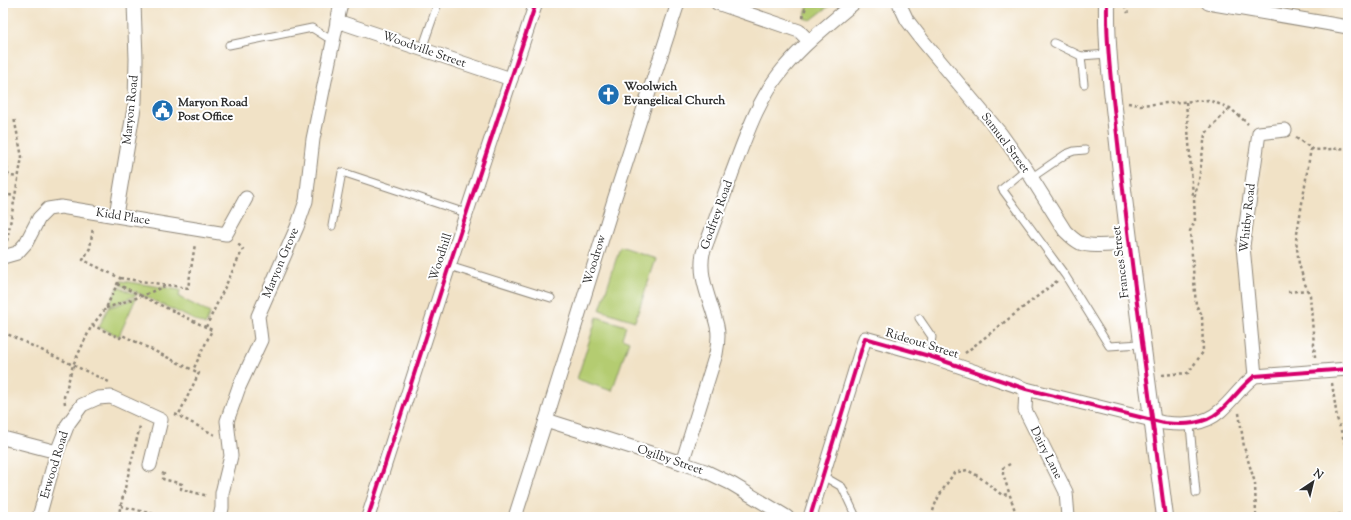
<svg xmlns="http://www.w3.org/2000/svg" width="1351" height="520" viewBox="0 0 1351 520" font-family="'Sorts Mill Goudy',serif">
  <rect width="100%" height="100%" fill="#fff"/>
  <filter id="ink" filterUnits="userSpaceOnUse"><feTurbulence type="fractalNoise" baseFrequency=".025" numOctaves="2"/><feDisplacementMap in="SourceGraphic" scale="8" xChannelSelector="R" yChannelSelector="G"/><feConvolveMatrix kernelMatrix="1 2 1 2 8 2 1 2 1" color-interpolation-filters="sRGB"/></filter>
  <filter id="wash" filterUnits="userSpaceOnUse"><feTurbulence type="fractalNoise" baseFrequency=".012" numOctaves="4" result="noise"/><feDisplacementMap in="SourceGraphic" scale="16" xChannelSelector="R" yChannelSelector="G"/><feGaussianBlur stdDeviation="0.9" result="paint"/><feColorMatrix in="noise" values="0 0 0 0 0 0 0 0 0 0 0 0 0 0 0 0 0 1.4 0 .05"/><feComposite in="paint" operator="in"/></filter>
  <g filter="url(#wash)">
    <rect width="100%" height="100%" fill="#f1e2c6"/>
    <g fill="#b4cc71" stroke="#707c4e">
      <polygon points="809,3 833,3 811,20 804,18"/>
      <polygon points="620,247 656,259 635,321 600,310"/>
      <polygon points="121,281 122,281 180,290 179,297 210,313 205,325 121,285"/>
      <polygon points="118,287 137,295 109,306"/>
      <polygon points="136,298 119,336 99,327 108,308"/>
      <polygon points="597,317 626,326 622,338 629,341 612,391 577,379"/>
    </g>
  </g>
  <g filter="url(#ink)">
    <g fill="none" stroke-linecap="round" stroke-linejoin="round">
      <defs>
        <g id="service">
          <polyline points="1054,43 1081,56 1108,54"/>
          <polyline points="229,45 312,28 333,41"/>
          <polyline points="422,49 438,3"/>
          <polyline points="1081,56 1084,84"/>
          <polyline points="1026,169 1002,189 1065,275 1109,346 1141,344"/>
          <polyline points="1031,178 1066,154 1074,151 1085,150"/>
          <polyline points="332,226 342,172 466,213"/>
          <polyline points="449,266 551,298"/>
          <polyline points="919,318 932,337 929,356"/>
          <polyline points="1190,425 1196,493"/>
          <polyline points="823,476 842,487 856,517"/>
        </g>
        <g id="minor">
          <polyline points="717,3 799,31 809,41"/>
          <path d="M899 3 907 20 923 41 1001 134 1026 169 1065 231C1070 236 1074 240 1080 243 1091 248 1117 244 1129 244"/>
          <polyline points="1208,3 1348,27"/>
          <polyline points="337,21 511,79"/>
          <polyline points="116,215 135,102 136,59 134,3"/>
          <polyline points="3,257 17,253 26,243 39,218 48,209 61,207 226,234 246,198"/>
          <polyline points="1255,376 1243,246 1259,133 1285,130"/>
          <polyline points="1026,389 1025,410 1066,492 1068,517"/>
          <polyline points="546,420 682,463 705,471 732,484 787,517"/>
          <polyline points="3,438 57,452"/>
          <path d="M682 463 716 354C718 344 719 335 717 326 711 301 698 278 703 253 713 226 723 199 732 173 746 136 758 99 783 69 804 44 829 24 854 3"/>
          <polyline points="39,517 57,452 68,424 82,405 98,398 111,397 161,420 150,465"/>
          <polyline points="220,517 222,508 222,493 231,456 227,421 239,387 261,340 258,316 297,227 306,201 313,139 341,3"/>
          <polyline points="368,517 449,266 536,3"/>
          <polyline points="515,517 546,420 615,197 678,3"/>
          <path d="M810 517 865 338 929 356 1026 389 1164 423C1185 425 1204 425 1220 411 1233 400 1241 386 1255 376L1348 369"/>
        </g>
        <path id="tertiary" d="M1107 3C1106 56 1115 110 1120 163 1133 281 1150 399 1165 517"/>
      </defs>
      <use href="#service" stroke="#8e8678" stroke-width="9"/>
      <use href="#minor" stroke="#8e8678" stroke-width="15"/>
      <use href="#tertiary" stroke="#8e8678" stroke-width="18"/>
      <g stroke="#8e8678" stroke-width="2.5" stroke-dasharray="3 3" stroke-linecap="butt">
        <polyline points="1125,6 1128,13"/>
        <polyline points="803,17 807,3"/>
        <polyline points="1186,102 1193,196"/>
        <polyline points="1128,103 1140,105 1208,100 1230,108 1248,124"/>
        <polyline points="1296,138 1314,150 1348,148"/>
        <polyline points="1311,148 1296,240 1299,264 1305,284 1310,295 1315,357"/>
        <path d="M3 156C9 160 6 168 8 174L10 176 18 177"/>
        <polyline points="3,194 15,196"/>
        <polyline points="7,241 22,157 14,118"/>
        <polyline points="120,278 188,288 195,244"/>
        <polyline points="3,282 6,283 3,289"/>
        <polyline points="117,284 212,330 193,370"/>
        <polyline points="1288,292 1308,290"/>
        <polyline points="106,308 142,296 167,285"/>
        <polyline points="92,325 120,338 122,335 199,373 178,416"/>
        <polyline points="206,327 243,249 237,243"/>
        <polyline points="3,332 109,382"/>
        <polyline points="965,353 1057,281"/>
        <polyline points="1162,375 1188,373 1203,352 1202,315 1196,305 1190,231 1195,221 1194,199 1199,180 1205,134 1230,108"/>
        <polyline points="1332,383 1337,418 1348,453"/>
        <polyline points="65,404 64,397 73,365 91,327 106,308 120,278 83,260 90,248 93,227"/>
        <polyline points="1239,413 1244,447 1255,483 1256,517"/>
        <polyline points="175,414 215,435"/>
        <polyline points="1010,464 1003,468 1003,474 1017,517"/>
        <polyline points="162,473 164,474 163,479 182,484 181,489 208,496"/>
        <polyline points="121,506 165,517"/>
        <polyline points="118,517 140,426"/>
        <path d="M932 517C934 500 945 487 954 473L967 470 978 476 1002 495 1009 494"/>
        <polyline points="1320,517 1348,513"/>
      </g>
      <use href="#service" stroke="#fff" stroke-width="7"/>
      <use href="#minor" stroke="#fff" stroke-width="13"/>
      <use href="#tertiary" stroke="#fff" stroke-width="16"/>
      <defs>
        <g id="cycleway">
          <path d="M1107 3C1106 56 1115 110 1120 163 1133 281 1150 399 1165 517"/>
          <polyline points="368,517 449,266 536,3"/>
          <path d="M810 517 865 338 929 356 1026 389 1164 423C1185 425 1204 425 1220 411 1233 400 1241 386 1255 376L1348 369"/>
        </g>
      </defs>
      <use href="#cycleway" stroke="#fff" stroke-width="6"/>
      <use href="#cycleway" stroke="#d6006c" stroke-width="4"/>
    </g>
  </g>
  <defs>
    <symbol id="church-disc" viewBox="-11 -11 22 22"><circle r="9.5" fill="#1f6fb2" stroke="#fff"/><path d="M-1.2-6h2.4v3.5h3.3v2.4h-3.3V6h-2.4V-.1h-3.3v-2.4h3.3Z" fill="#fff"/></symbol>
    <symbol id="civic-disc" viewBox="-11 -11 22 22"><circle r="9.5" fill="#1f6fb2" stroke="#fff"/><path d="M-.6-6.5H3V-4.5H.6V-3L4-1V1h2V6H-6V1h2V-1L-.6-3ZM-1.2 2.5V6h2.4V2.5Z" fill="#fff"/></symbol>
  </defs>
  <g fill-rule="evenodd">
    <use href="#church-disc" x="596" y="82" width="25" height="25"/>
    <use href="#civic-disc" x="150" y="98" width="25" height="25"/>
  </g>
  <g text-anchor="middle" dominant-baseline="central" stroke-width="4" stroke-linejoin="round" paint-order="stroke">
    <g font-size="12" fill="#2b2b2b" stroke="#fff">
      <text transform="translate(424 50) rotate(19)">Woodville Street</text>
      <text transform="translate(131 110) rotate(-84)">Maryon Road</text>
      <text transform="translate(1005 143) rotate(53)">Samuel Street</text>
      <text transform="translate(717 215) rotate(-70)">Godfrey Road</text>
      <text transform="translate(123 217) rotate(9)">Kidd Place</text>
      <text transform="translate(1248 218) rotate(-84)">Whitby Road</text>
      <text transform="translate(441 257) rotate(-72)">Woodhill</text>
      <text transform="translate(595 260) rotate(-73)">Woodrow</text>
      <text transform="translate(1121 262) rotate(-97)">Frances Street</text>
      <text transform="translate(281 263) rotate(-67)">Maryon Grove</text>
      <text transform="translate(922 344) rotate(17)">Rideout Street</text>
      <text transform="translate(1046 453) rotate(63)">Dairy Lane</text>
      <text transform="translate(670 460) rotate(19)">Ogilby Street</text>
      <text transform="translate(55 465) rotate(-73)">Erwood Road</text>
    </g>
    <g font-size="12" font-weight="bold" fill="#2b2b2b" stroke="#fff" text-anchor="start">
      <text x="624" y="87">Woolwich<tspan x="624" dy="14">Evangelical Church</tspan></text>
      <text x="178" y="103">Maryon Road<tspan x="178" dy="14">Post Office</tspan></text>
    </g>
  </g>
  <rect width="1351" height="520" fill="none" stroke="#fff" stroke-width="16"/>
  <g transform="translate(1313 482) rotate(35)" stroke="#ffffff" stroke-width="3" paint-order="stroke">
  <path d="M0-3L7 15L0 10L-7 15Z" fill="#2b2b2b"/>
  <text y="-6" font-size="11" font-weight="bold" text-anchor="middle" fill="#2b2b2b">N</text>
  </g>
</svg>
